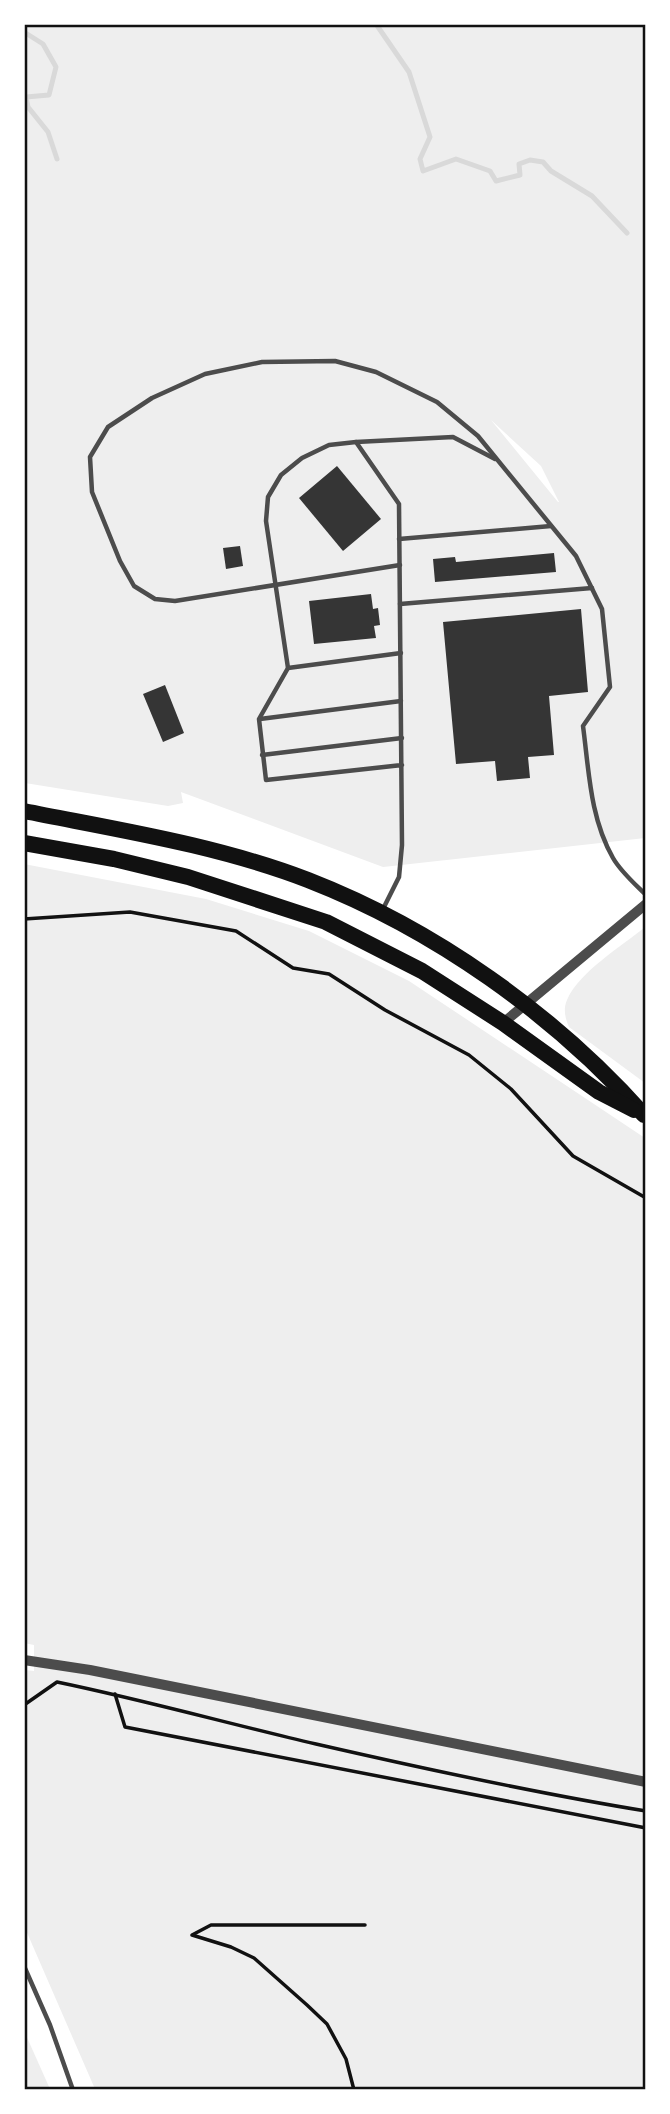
<svg xmlns="http://www.w3.org/2000/svg" width="670" height="2114" viewBox="0 0 670 2114" font-family="'IBM Plex Sans',sans-serif">
  <rect width="100%" height="100%" fill="#fff"/>
  <g fill="#eee" fill-rule="evenodd">
    <path d="M24 25H645V838L383 867 181 792 183 803 168 806 25 783ZM491 420 541 466 559 502H558Z"/>
    <polygon points="24,864 206,899 309,931 409,981 645,1138 645,2089 95,2089 25,1928 25,1670 34,1671 34,1645 24,1643"/>
    <path d="M645 927V1083L569 1027C565 1018 563 1009 567 1000 579 972 622 946 645 927Z"/>
    <polygon points="25,2033 50,2089 25,2089"/>
  </g>
  <g fill="none" stroke-linecap="round" stroke-linejoin="round">
    <g stroke="#d9d9d9" stroke-width="5">
      <polyline points="376,24 409,72 430,137 420,159 423,171 456,159 490,171 496,181 520,175 519,164 530,160 543,162 551,171 592,196 627,233"/>
      <polyline points="24,32 43,44 56,67 49,95 26,97 28,107 48,132 57,159"/>
    </g>
  </g>
  <g fill="#353535">
    <polygon points="337,466 381,519 343,551 299,498"/>
    <polygon points="240,546 243,566 226,569 223,548"/>
    <polygon points="554,553 556,572 435,582 433,559 455,557 456,562"/>
    <polygon points="371,594 373,609 378,608 380,625 374,626 376,638 314,644 309,601"/>
    <polygon points="581,609 588,692 549,696 554,755 528,757 530,778 497,781 495,761 456,764 443,622"/>
    <polygon points="165,685 184,733 163,742 143,694"/>
  </g>
  <g fill="none" stroke-linecap="round" stroke-linejoin="round">
    <g stroke="#111" stroke-width="3.5">
      <polyline points="24,919 130,912 236,931 293,968 329,974 385,1010 469,1055 511,1089 573,1156 646,1198"/>
      <polyline points="115,1694 125,1727 646,1828"/>
      <path d="M24 1705 57 1682C144 1700 230 1724 316 1744 425 1769 535 1793 646 1811"/>
      <polyline points="354,2090 346,2059 327,2024 307,2005 254,1958 231,1947 192,1935 211,1925 365,1925"/>
    </g>
    <g stroke="#4c4c4c" stroke-width="4.5">
      <polyline points="356,442 453,437 495,459"/>
      <polyline points="399,539 551,526"/>
      <path d="M400 565 175 601 155 599 134 586 120 561 92 492 90 457 108 427 152 398 205 374 262 362 335 361 376 372 437 402 478 436 576 556 602 609 610 687 583 726C589 771 590 818 613 858 621 872 635 884 646 895"/>
      <polyline points="400,604 592,588"/>
      <polyline points="288,668 401,653"/>
      <polyline points="260,719 401,701"/>
      <polyline points="262,755 402,738"/>
      <polyline points="382,911 399,877 402,845 399,504 356,442 329,445 302,458 281,475 268,497 266,521 288,668 259,719 266,780 402,765"/>
      <polyline points="24,1966 50,2025 73,2090"/>
    </g>
    <g stroke="#4c4c4c" stroke-width="10">
      <polyline points="503,1023 646,904"/>
      <polyline points="24,1660 90,1670 646,1782"/>
    </g>
    <g stroke="#111" stroke-width="16">
      <path d="M24 811C119 830 217 845 308 880 434 929 554 1014 644 1115"/>
      <polyline points="24,843 114,859 188,877 326,922 422,971 503,1023 599,1092 634,1110"/>
    </g>
  </g>
  <rect width="670" height="2114" fill="none" stroke="#ffffff" stroke-width="52"/>
  <rect x="26" y="26" width="618" height="2062" fill="none" stroke="#111" stroke-width="2.5"/>
</svg>
